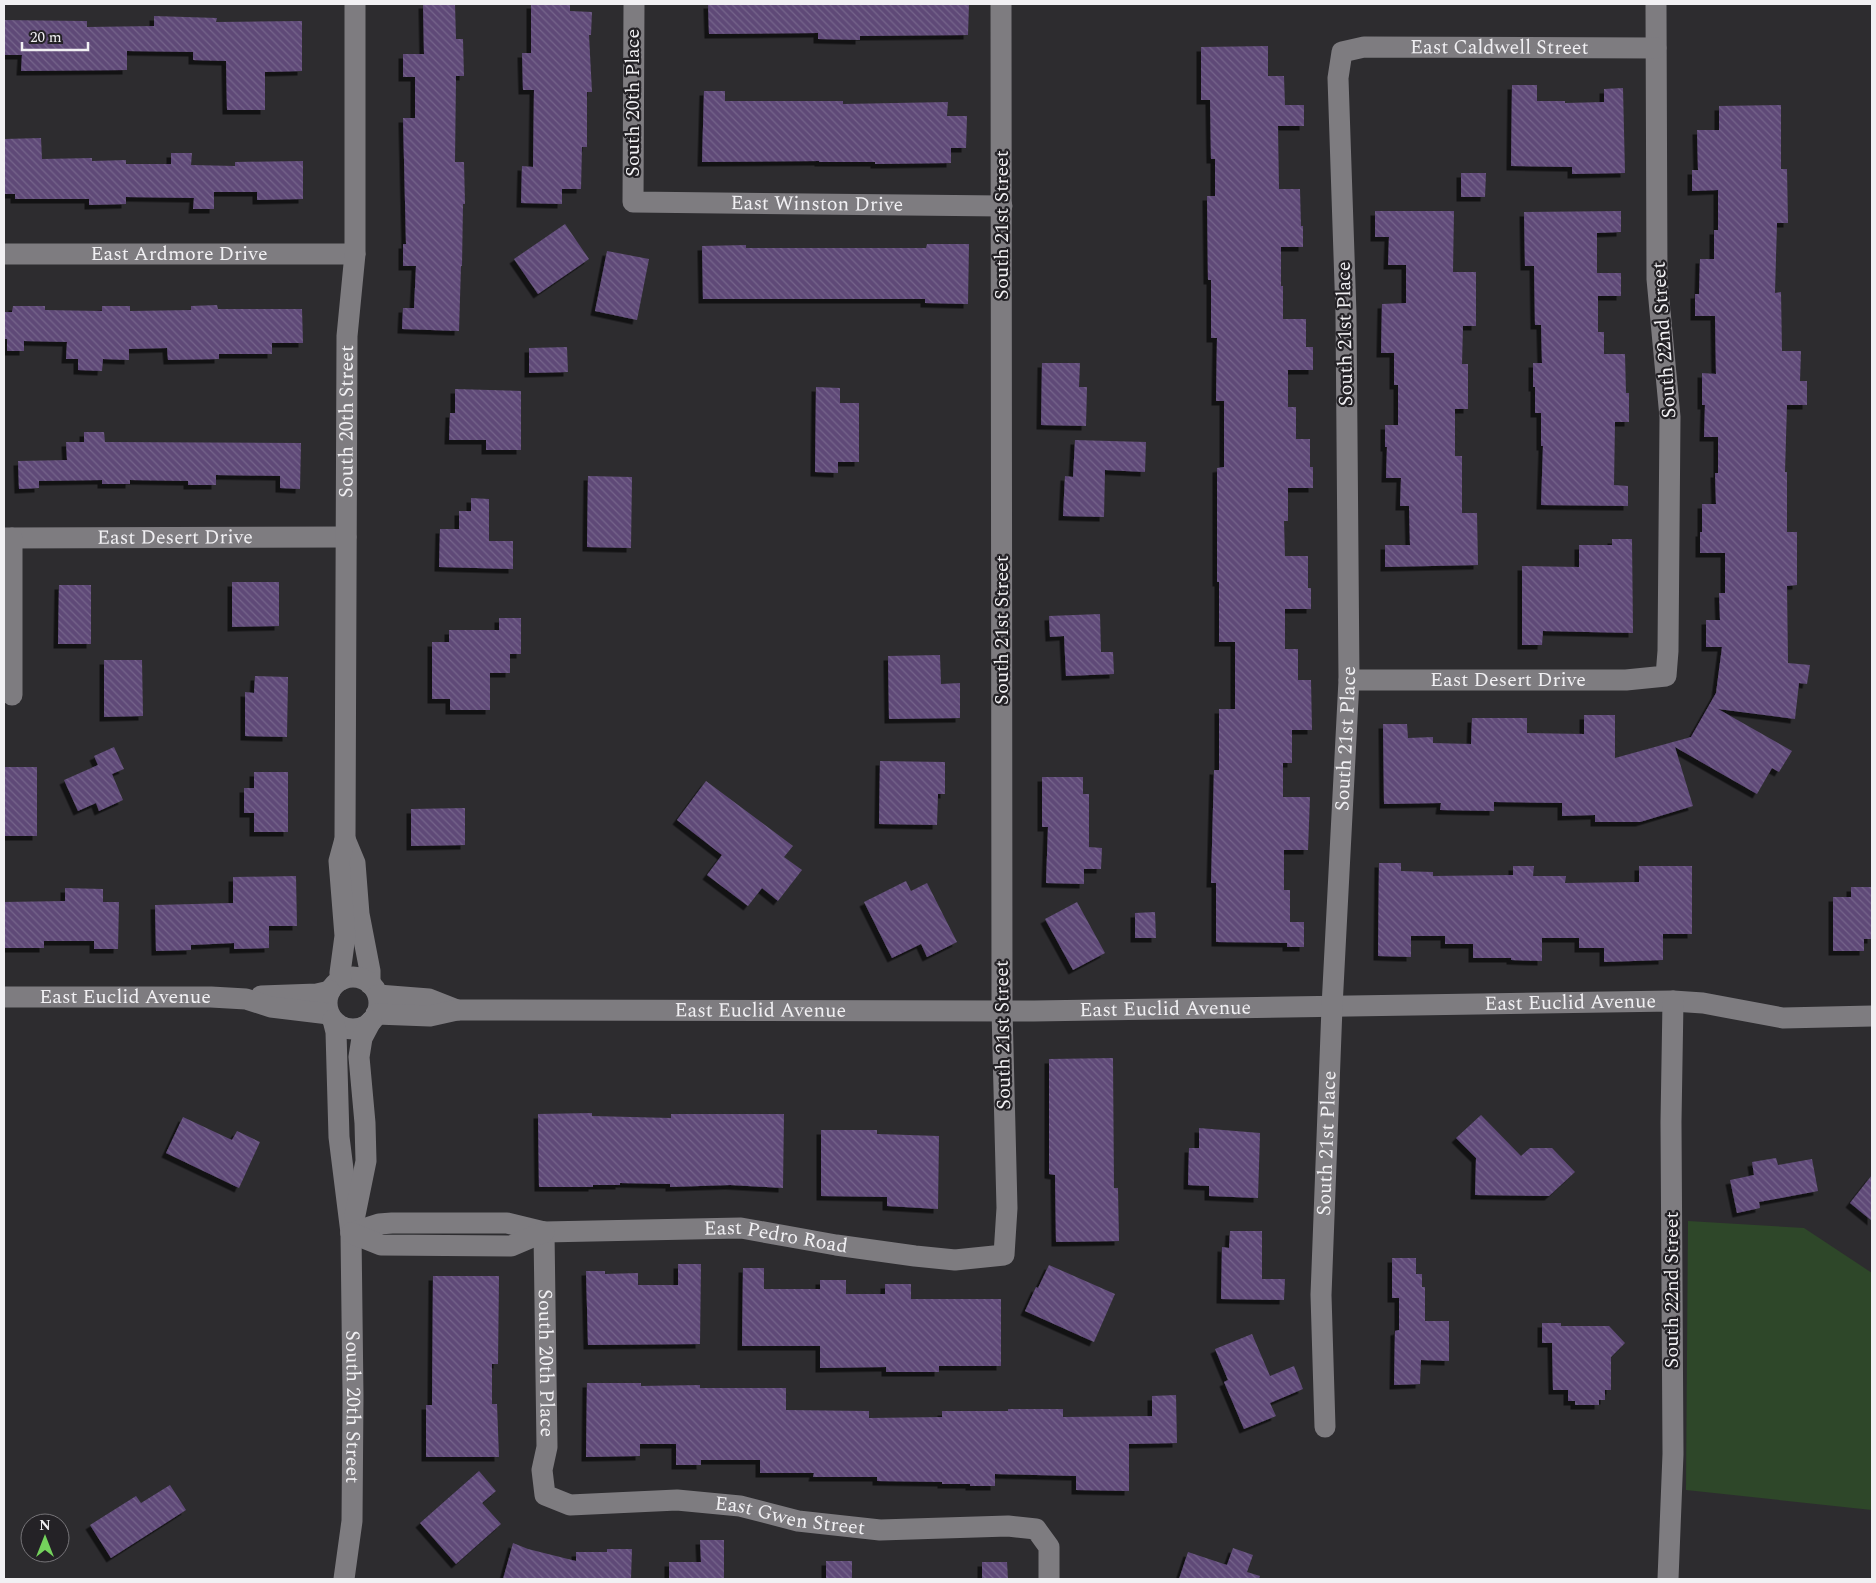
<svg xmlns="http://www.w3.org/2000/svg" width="1876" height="1583" viewBox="0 0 1876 1583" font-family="Spectral,serif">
  <defs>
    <pattern id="building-back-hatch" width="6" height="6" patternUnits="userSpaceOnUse" patternTransform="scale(1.25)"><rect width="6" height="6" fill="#5e4a77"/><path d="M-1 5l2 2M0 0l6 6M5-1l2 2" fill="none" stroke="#76648b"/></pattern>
    <filter id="shadow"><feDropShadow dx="-4.5" dy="4.5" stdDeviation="0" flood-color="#0009"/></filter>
  </defs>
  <rect width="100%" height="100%" fill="#2d2c2f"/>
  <polygon fill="#2e4729" points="1688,1221 1804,1228 1872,1273 1872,1510 1686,1490"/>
  <g fill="url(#building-back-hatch)" filter="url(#shadow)">
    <polygon points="423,4 455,4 456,39 463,39 464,76 456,76 455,162 464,162 465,204 463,204 462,266 461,266 459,331 402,329 403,308 414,308 416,266 403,266 403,244 406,244 403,118 415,118 415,77 403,77 403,54 424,54"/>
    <polygon points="531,4 570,4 570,11 592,12 591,35 589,35 592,92 587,92 587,147 582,147 581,189 562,189 562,204 521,203 522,166 533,167 534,90 523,90 522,53 531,53"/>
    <polygon points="708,4 969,4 968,35 860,36 860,40 818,39 818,33 709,34"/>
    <polygon points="154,16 217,18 216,22 302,21 302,71 265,72 265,110 227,110 226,61 193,60 193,52 127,51 127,70 21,71 22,55 4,55 4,20 87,21 87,27 154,26"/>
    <polygon points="1268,46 1268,76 1284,76 1285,105 1304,105 1304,126 1278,126 1279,189 1300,189 1301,226 1303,226 1303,247 1281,247 1281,286 1283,286 1283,319 1306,319 1306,347 1313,347 1313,370 1288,370 1288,407 1296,407 1296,439 1310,439 1310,467 1313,467 1313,488 1288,488 1288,521 1284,521 1285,556 1308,556 1308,588 1311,588 1311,609 1285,609 1285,649 1298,649 1298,680 1311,680 1312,730 1292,730 1292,763 1283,763 1283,797 1310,797 1308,850 1284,850 1284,890 1290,890 1290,922 1304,922 1304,947 1287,947 1287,943 1216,942 1216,883 1211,883 1214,770 1219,770 1219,709 1235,709 1235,642 1219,642 1219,582 1217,582 1217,468 1224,467 1224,401 1216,401 1217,338 1211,338 1211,280 1208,280 1207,196 1215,196 1215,159 1211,159 1210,100 1201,100 1201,47"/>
    <polygon points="1512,85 1537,85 1537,101 1565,101 1565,103 1604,102 1604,89 1623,88 1625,173 1572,174 1572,167 1511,166"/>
    <polygon points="704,91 725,91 725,101 843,101 843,104 948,102 947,116 967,116 966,148 951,148 951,163 875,164 875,162 819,162 819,161 702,162"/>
    <polygon points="1781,105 1781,169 1787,169 1788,223 1777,223 1775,293 1781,292 1782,351 1801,351 1800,381 1807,381 1807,405 1787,405 1785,472 1787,472 1787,532 1797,532 1797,585 1787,586 1788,663 1810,665 1807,684 1799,683 1795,719 1718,709 1792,751 1779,772 1772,768 1757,794 1675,747 1693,806 1640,822 1595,822 1595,815 1562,816 1562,803 1494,802 1494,811 1440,810 1441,803 1384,804 1383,724 1407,724 1408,738 1433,737 1433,743 1471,744 1472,718 1527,718 1527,733 1584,734 1584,715 1615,715 1615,758 1691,737 1716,693 1722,647 1706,647 1706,620 1720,620 1719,593 1725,593 1725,553 1700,553 1700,532 1702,532 1702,504 1716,504 1715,473 1718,473 1718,437 1704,437 1705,405 1702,405 1702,373 1716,374 1715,316 1695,316 1695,294 1699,294 1700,259 1714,259 1714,230 1718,230 1718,190 1692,191 1692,170 1698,170 1697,130 1719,130 1719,106"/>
    <polygon points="41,138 42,159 92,158 92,161 126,160 126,164 171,164 171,153 192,153 191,165 235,166 235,162 303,161 303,199 257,200 257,192 214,192 214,209 193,209 194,198 126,197 126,204 89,205 89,199 15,199 15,194 4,194 4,139"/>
    <polygon points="1461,173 1486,173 1485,197 1461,197"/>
    <polygon points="1375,211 1454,211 1453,272 1476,272 1476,326 1463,326 1462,364 1468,364 1468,409 1455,409 1455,456 1462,456 1462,513 1477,513 1478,565 1385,567 1385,545 1410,545 1409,506 1400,506 1401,478 1386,478 1387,447 1385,447 1385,425 1398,425 1398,385 1394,385 1394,353 1381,353 1382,304 1406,303 1406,265 1388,265 1389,237 1375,237"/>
    <polygon points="1621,211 1621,232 1597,233 1597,273 1621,273 1621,296 1598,296 1598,332 1604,332 1604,354 1625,354 1626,393 1629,393 1629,422 1615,422 1614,485 1628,486 1628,506 1541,505 1543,446 1541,446 1541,413 1535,413 1535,387 1533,387 1533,363 1542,363 1541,325 1535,325 1534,266 1525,266 1524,212"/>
    <polygon points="565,224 589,259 538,294 514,259"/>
    <polygon points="927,244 969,244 968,304 925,303 925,299 703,299 702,246 746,245 746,248 926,248"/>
    <polygon points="607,251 649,259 637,320 595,311"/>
    <polygon points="217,305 218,309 302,309 303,343 272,343 272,354 219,354 219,359 168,360 167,348 129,349 129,360 103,359 102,371 78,370 78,359 66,359 67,342 24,341 24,351 7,351 7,339 4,339 4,312 12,312 13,306 45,306 45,310 102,311 102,306 130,306 130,311 191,310 191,306"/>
    <polygon points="567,347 568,372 529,373 529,348"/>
    <polygon points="1042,363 1080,363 1079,387 1087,387 1086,426 1041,425"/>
    <polygon points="816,387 840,388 840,403 859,403 859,462 838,462 838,473 815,472"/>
    <polygon points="455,389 521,391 521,450 486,450 486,440 449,440 450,413 455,413"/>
    <polygon points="84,432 104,432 105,442 301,443 300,489 280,488 280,476 216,475 216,485 188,485 188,481 130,480 130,484 102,484 102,480 39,481 39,488 19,489 18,461 67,460 66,442 84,442"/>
    <polygon points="1075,440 1146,442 1145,472 1105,470 1104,517 1063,516 1065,476 1073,477"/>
    <polygon points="588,476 632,477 631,548 587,547"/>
    <polygon points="471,498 489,499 489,541 513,541 513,569 439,567 440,529 459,529 459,511 471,511"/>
    <polygon points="1612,539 1632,539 1633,633 1543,631 1542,645 1522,645 1522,566 1579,567 1579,545 1612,545"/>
    <polygon points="232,582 279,582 279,626 232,627"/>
    <polygon points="59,585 91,585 91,644 58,644"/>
    <polygon points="1100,614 1101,652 1113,652 1114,674 1066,676 1064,636 1050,637 1049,616"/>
    <polygon points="499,618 521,618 521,654 510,654 510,673 490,673 490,710 450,710 450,699 432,699 432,642 449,642 449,630 499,630"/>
    <polygon points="940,655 941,684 960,683 960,718 889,719 888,656"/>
    <polygon points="104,660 142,660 143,716 104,717"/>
    <polygon points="255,676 288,677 287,737 245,736 245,692 254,693"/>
    <polygon points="114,747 124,769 112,774 123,800 99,811 96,803 78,811 64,780 98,765 94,756"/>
    <polygon points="880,761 945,762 945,794 938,794 937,825 879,824"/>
    <rect x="4" y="767" width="33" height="69"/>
    <polygon points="254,772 288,772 288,832 254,832 254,813 244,813 244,788 254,788"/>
    <polygon points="1042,777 1083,777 1083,794 1089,794 1089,847 1102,848 1101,869 1084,869 1084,884 1046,883 1048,827 1042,827"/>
    <polygon points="706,781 793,846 784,857 802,870 778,901 762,888 748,906 707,875 722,855 677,820"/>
    <polygon points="465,808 465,845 411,846 411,809"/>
    <polygon points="1379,863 1401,863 1401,871 1433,872 1433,876 1513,875 1513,866 1534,866 1533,876 1566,876 1565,883 1639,882 1639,866 1692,866 1692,934 1663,934 1663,960 1604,962 1604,948 1579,948 1579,938 1542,938 1542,961 1511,960 1511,958 1473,958 1473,944 1445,944 1445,936 1411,936 1411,957 1378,956"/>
    <polygon points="296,876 297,926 269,926 269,948 234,949 234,943 191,945 191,950 156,951 155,905 233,903 233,877"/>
    <polygon points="906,881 911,891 927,883 957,942 927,957 921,944 892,958 864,902"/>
    <polygon points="1851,887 1872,887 1872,939 1864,939 1864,951 1833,951 1833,897 1851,897"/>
    <polygon points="65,888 103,889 103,902 119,902 118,949 94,949 94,941 44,941 44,948 4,948 4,902 65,901"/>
    <polygon points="1077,902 1105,953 1073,970 1045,919"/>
    <polygon points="1155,912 1156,938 1135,938 1135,913"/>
    <polygon points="1113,1058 1114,1188 1118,1188 1119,1241 1056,1242 1055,1175 1049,1174 1049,1059"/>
    <polygon points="592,1113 592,1116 671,1118 671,1114 784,1114 783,1188 730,1185 670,1187 670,1184 620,1183 620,1185 593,1185 593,1187 539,1187 538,1114"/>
    <polygon points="1481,1115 1521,1156 1530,1148 1552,1148 1575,1172 1549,1196 1475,1195 1476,1158 1456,1138"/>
    <polygon points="183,1117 232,1140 237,1131 260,1142 239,1188 166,1153"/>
    <polygon points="1199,1128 1260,1133 1258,1198 1209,1196 1209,1186 1188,1185 1189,1148 1199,1148"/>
    <polygon points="821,1130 877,1130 877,1134 939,1136 938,1209 887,1206 887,1197 821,1196"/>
    <polygon points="1776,1158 1778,1165 1812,1159 1818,1191 1759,1202 1760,1208 1737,1213 1730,1180 1754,1175 1752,1162"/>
    <polygon points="1872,1175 1872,1221 1850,1203"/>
    <polygon points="1230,1231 1262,1231 1262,1279 1285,1279 1284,1300 1221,1299 1222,1247 1229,1248"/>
    <polygon points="1392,1258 1416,1258 1416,1274 1422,1274 1422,1287 1425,1287 1425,1321 1449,1321 1449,1361 1421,1360 1420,1384 1394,1385 1395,1331 1399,1330 1399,1298 1392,1298"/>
    <polygon points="678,1264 701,1264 700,1344 588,1345 586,1271 605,1271 605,1274 638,1273 638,1285 678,1285"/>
    <polygon points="1049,1265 1115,1294 1094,1342 1025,1311 1036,1287 1038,1288"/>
    <polygon points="743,1268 764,1268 764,1289 820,1289 820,1280 846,1280 846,1294 885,1294 885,1284 911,1284 911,1299 1001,1299 1001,1366 939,1366 939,1372 886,1372 886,1367 820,1368 820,1346 742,1346"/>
    <polygon points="433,1276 499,1276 498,1364 492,1364 492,1404 497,1404 499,1457 426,1457 426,1405 432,1405"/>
    <polygon points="1542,1323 1561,1323 1561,1326 1609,1326 1625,1343 1611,1357 1611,1390 1605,1390 1605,1400 1599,1400 1599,1405 1575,1405 1575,1401 1568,1401 1568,1390 1553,1390 1552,1343 1542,1343"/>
    <polygon points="1252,1334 1270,1376 1294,1366 1303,1389 1270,1403 1276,1416 1244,1429 1224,1382 1228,1380 1215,1349"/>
    <polygon points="587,1383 641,1383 641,1386 700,1385 700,1388 786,1388 786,1410 869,1411 869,1418 942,1417 942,1411 1008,1411 1008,1409 1063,1409 1063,1417 1152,1416 1152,1396 1176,1395 1177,1443 1129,1444 1129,1491 1076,1490 1076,1476 995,1474 995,1486 970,1486 970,1484 942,1484 942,1482 877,1481 877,1477 813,1477 814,1473 760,1473 760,1460 701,1460 701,1465 676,1465 676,1444 640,1444 640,1456 586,1457"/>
    <polygon points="479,1471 496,1491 482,1503 501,1524 456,1564 420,1523"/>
    <polygon points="170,1485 186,1510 111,1558 90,1525 136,1496 141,1503"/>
    <polygon points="700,1540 724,1540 724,1579 669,1579 669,1562 701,1562"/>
    <polygon points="513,1543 528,1549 576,1561 576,1552 607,1552 607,1549 632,1549 631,1579 503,1579"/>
    <polygon points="1233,1548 1253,1555 1247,1572 1260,1576 1259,1579 1179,1579 1188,1552 1227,1565"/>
    <rect x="826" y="1561" width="26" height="18"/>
    <polygon points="982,1562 1007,1562 1008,1579 982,1579"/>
  </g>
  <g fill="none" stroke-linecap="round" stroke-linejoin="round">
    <g stroke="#7e7c80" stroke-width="21">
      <path id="s1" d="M634 4 633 202 1002 206"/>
      <path id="s2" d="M4 254H355"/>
      <path id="s3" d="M4 538 346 537"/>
      <polyline points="12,538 12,695"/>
      <path id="s4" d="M1349 680H1626L1666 676 1668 651 1670 417 1657 279 1656 4"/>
      <polyline points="345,839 355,863 359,914 370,971 370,984"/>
      <circle cx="353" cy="1003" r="26"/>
      <path id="s5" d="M341 980 340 973 345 936 339 861 345 839 347 336 355 254V4"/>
      <polyline points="378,995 429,999 457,1010"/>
      <polyline points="261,996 317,994 330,991"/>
      <path id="s6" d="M4 997H211L246 999 271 1007 329 1014"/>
      <path id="s7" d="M376 1014 430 1016 457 1010 1034 1011 1673 1001 1703 1003 1783 1018 1872 1016"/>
      <path id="s8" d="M333 1020 336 1032 339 1137 351 1233 353 1396 352 1521 344 1579"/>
      <polyline points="355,1215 366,1161 365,1123 359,1057 362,1038 371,1021"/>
      <path id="s9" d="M544 1232 547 1447 542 1470 545 1495 570 1505 677 1500 740 1506 798 1521 880 1530 1008 1526 1036 1529 1049 1547V1579"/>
      <path id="s10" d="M351 1233 379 1224 392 1223H507L544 1232 741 1228 836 1245 915 1256 955 1260 1004 1255 1007 1208 1002 1010 1001 4"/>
      <polyline points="351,1233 381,1245 511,1246 544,1232"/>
      <path id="s11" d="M1325 1427 1321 1295 1332 1007 1349 680 1346 314 1338 78 1342 52 1364 47 1656 48"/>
      <polyline points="1668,1579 1673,1454 1671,1122 1673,1001"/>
    </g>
  </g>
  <g text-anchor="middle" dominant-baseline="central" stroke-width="4.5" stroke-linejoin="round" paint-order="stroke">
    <g font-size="20" fill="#f1f0f3" stroke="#242226">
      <text stroke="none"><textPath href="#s11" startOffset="1534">East Caldwell Street</textPath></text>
      <text transform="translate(633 103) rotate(-90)">South 20th Place</text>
      <text stroke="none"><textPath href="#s1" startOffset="382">East Winston Drive</textPath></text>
      <text transform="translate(1002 225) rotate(-90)">South 21st Street</text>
      <text stroke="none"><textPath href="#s2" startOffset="175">East Ardmore Drive</textPath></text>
      <text transform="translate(1345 334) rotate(-91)">South 21st Place</text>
      <text transform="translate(1664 340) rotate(-94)">South 22nd Street</text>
      <text stroke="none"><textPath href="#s5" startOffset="560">South 20th Street</textPath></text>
      <text stroke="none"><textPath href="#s3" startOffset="171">East Desert Drive</textPath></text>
      <text transform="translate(1002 630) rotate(-90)">South 21st Street</text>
      <text stroke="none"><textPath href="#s4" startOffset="159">East Desert Drive</textPath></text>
      <text stroke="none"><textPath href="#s11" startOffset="689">South 21st Place</textPath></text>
      <text stroke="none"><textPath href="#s6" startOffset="121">East Euclid Avenue</textPath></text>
      <text stroke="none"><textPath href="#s7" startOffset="1195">East Euclid Avenue</textPath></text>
      <text stroke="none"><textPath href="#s7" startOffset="790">East Euclid Avenue</textPath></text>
      <text stroke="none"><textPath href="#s7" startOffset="385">East Euclid Avenue</textPath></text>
      <text transform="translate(1003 1035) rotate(-91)">South 21st Street</text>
      <text stroke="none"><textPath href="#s11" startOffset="284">South 21st Place</textPath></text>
      <text stroke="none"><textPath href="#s10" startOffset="428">East Pedro Road</textPath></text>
      <text transform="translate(1672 1290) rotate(-90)">South 22nd Street</text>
      <text stroke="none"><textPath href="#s9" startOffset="131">South 20th Place</textPath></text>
      <text stroke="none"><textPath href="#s8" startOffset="388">South 20th Street</textPath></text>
      <text stroke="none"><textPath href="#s9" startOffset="512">East Gwen Street</textPath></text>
    </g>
  </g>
  <rect width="1876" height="1583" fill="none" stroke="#f1f0f3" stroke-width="10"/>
  <g transform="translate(45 1538)"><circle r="24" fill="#242226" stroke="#767478"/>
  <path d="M0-4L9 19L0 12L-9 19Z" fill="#74d25c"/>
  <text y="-8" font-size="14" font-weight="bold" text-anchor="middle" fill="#f1f0f3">N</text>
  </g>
  <path d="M22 42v8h66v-8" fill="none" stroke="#f1f0f3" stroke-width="2.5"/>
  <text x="30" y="42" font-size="15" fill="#f1f0f3" stroke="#242226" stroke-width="4" paint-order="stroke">20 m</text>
</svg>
